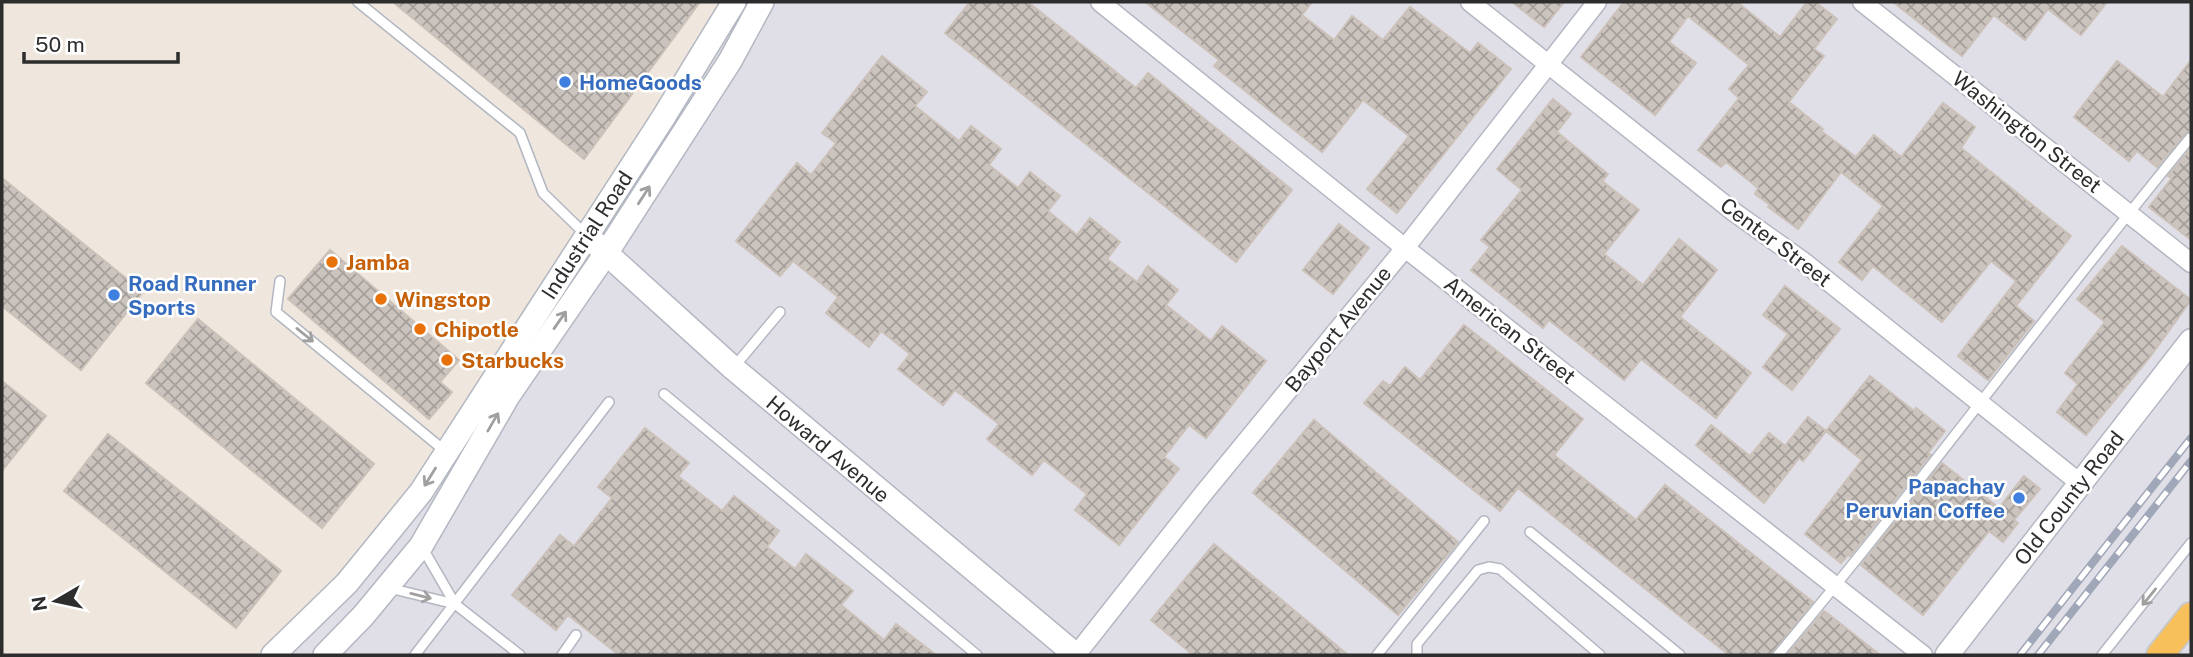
<svg xmlns="http://www.w3.org/2000/svg" width="2193" height="657" viewBox="0 0 2193 657" font-family="'Public Sans',sans-serif">
  <defs>
    <pattern id="building-cross-hatch" width="8" height="8" patternUnits="userSpaceOnUse" patternTransform="scale(1.75)"><rect width="8" height="8" fill="#cac3be"/><path d="M0 0l8 8M0 8l8-8" fill="none" stroke="#a49f9b"/></pattern>
  </defs>
  <rect width="100%" height="100%" fill="#efe6de"/>
  <polygon fill="#e0dfe7" points="734,2 2191,2 2191,655 273,655 347,583"/>
  <g fill="url(#building-cross-hatch)" stroke="#cbc1b8" stroke-width="2">
    <polygon points="393,2 700,2 584,159"/>
    <polygon points="970,2 1028,2 1136,88 1148,73 1292,190 1236,262 945,33"/>
    <polygon points="1145,2 1312,2 1302,15 1334,40 1352,16 1383,40 1410,7 1470,53 1478,43 1511,69 1397,213 1367,189 1409,136 1363,100 1322,152 1214,66 1219,60"/>
    <polygon points="1512,2 1564,2 1544,27"/>
    <polygon points="1624,2 1737,2 1780,37 1807,2 1815,2 1837,19 1814,49 1824,56 1789,102 1823,129 1821,131 1856,157 1874,135 1901,157 1943,103 1975,127 1961,148 2071,236 2016,306 2034,321 1988,380 1958,356 2016,281 1991,261 1942,322 1873,266 1862,280 1839,262 1883,206 1841,172 1798,229 1768,207 1770,205 1755,194 1758,188 1726,162 1721,167 1698,150 1739,98 1729,89 1749,65 1688,16 1669,42 1696,63 1655,115 1581,57"/>
    <polygon points="1893,2 2107,2 2081,35 2048,9 2025,40 1994,15 1962,56"/>
    <polygon points="882,56 927,92 915,106 959,141 971,126 1001,149 989,165 1018,188 1030,172 1060,196 1048,211 1077,235 1090,218 1120,242 1107,259 1137,282 1148,266 1178,290 1166,305 1211,341 1222,326 1266,361 1206,438 1189,425 1164,457 1179,469 1119,545 1075,510 1087,494 1044,460 1032,475 987,439 999,424 955,390 943,405 898,369 910,354 881,331 869,347 826,313 838,297 793,261 780,276 736,241 797,163 811,175 836,143 822,133"/>
    <polygon points="2191,60 2191,131 2185,134 2157,167 2137,151 2129,161 2074,117 2117,61 2163,97"/>
    <polygon points="1553,99 1571,114 1557,132 1608,174 1602,181 1639,210 1604,254 1643,285 1679,239 1717,270 1680,317 1751,373 1716,418 1641,359 1624,380 1549,320 1543,328 1471,270 1490,247 1481,240 1522,190 1497,169"/>
    <polygon points="2191,148 2191,240 2149,207 2172,178 2168,176"/>
    <polygon points="2,178 143,292 81,370 2,306"/>
    <polygon points="1339,224 1369,248 1333,294 1303,270"/>
    <polygon points="2122,246 2191,300 2150,357 2086,435 2057,412 2078,384 2065,373 2105,322 2077,299"/>
    <polygon points="330,250 459,360 440,382 452,392 429,419 288,299"/>
    <polygon points="1785,286 1840,329 1792,390 1763,367 1788,334 1763,315"/>
    <polygon points="198,319 374,464 322,528 146,383"/>
    <polygon points="1464,325 1583,419 1554,455 1636,520 1665,485 1813,602 1771,655 1729,655 1518,488 1500,511 1364,403 1383,381 1390,386 1405,367 1420,380"/>
    <polygon points="1870,376 1914,411 1916,408 1945,431 1928,453 1931,455 1928,458 1850,556 1848,555 1841,563 1805,534 1862,460 1826,431"/>
    <polygon points="2,381 46,416 2,471"/>
    <polygon points="1808,417 1826,431 1803,461 1799,458 1764,503 1696,445 1711,425 1750,456 1769,433 1785,446"/>
    <polygon points="1314,420 1458,542 1398,615 1253,493"/>
    <polygon points="645,428 689,463 678,476 722,511 734,496 779,531 767,547 795,569 806,554 853,591 841,605 884,640 896,624 936,655 619,655 568,615 556,630 512,595 560,535 574,546 612,498 598,487"/>
    <polygon points="108,434 281,571 236,628 64,491"/>
    <polygon points="1942,463 1999,508 2024,476 2040,489 2014,520 2018,523 2003,542 1989,531 1923,615 1861,565"/>
    <polygon points="1214,544 1348,655 1193,655 1151,620"/>
    <polygon points="1824,611 1827,613 1880,655 1787,655"/>
  </g>
  <g fill="none" stroke-linecap="round" stroke-linejoin="round">
    <defs>
      <g id="lane">
        <polyline points="358,2 520,133 543,193 585,234"/>
        <polyline points="280,281 276,312 445,451"/>
        <polyline points="734,367 780,312"/>
        <polyline points="664,394 977,655"/>
        <polyline points="1530,532 1680,655"/>
        <polyline points="422,547 455,604 520,655"/>
        <polyline points="389,588 455,604"/>
        <polyline points="415,655 609,402"/>
        <polyline points="562,655 576,635"/>
        <polyline points="1377,655 1484,521"/>
        <polyline points="1417,655 1417,644 1478,570 1489,567 1500,569 1600,655"/>
        <path d="M1778 655C1920 486 2050 308 2190 138"/>
        <polyline points="2102,655 2191,543"/>
      </g>
      <g id="street">
        <polyline points="1100,2 1405,248 1923,655"/>
        <polyline points="1470,2 1734,212 1804,262 2081,484"/>
        <polyline points="1862,2 2191,263"/>
        <polyline points="1076,655 1203,494 1405,248 1597,2"/>
      </g>
      <g id="secondary">
        <polyline points="595,243 733,368 1076,655"/>
        <polyline points="273,655 347,583 421,492 663,118 734,2"/>
        <polyline points="325,655 363,616 421,546 508,396 607,252 730,61 762,2"/>
        <polyline points="1947,655 2191,341"/>
      </g>
      <polyline id="primary" points="2160,655 2191,616"/>
    </defs>
    <use href="#lane" stroke="#b2b7c1" stroke-width="12"/>
    <use href="#street" stroke="#b2b7c1" stroke-width="21"/>
    <use href="#secondary" stroke="#b2b7c1" stroke-width="26"/>
    <use href="#primary" stroke="#c8c8c8" stroke-width="30"/>
    <use href="#lane" stroke="#fff" stroke-width="9"/>
    <use href="#street" stroke="#fff" stroke-width="18"/>
    <use href="#secondary" stroke="#fff" stroke-width="23"/>
    <use href="#primary" stroke="#f8c05a" stroke-width="26"/>
    <defs>
      <g id="rail">
        <polyline points="2020,655 2191,438"/>
        <polyline points="2038,655 2191,461"/>
      </g>
    </defs>
    <use href="#rail" stroke="#a0a7b8" stroke-width="8"/>
    <use href="#rail" stroke="#fff" stroke-width="5" stroke-dasharray="16" stroke-linecap="butt"/>
  </g>
  <defs><path id="oneway-shaft" d="M-6 0H5M1.5-3L5.5 0L1.5 3" fill="none" stroke-width="1.6" stroke-linecap="round" stroke-linejoin="round" transform="scale(1.75)"/></defs>
  <g stroke="#a0a0a0">
    <use href="#oneway-shaft" transform="translate(644 195) rotate(-57)"/>
    <use href="#oneway-shaft" transform="translate(560 320) rotate(-55)"/>
    <use href="#oneway-shaft" transform="translate(305 335) rotate(39)"/>
    <use href="#oneway-shaft" transform="translate(493 422) rotate(-60)"/>
    <use href="#oneway-shaft" transform="translate(430 477) rotate(122)"/>
    <use href="#oneway-shaft" transform="translate(421 596) rotate(14)"/>
    <use href="#oneway-shaft" transform="translate(2149 597) rotate(129)"/>
  </g>
  <g fill="#3f7fe0" stroke="#fff" stroke-width="2.5">
    <circle cx="565" cy="82" r="7"/>
    <circle cx="114" cy="295" r="7"/>
    <circle cx="2019" cy="498" r="7"/>
  </g>
  <g fill="#e8710a" stroke="#fff" stroke-width="2.5">
    <circle cx="332" cy="262" r="7"/>
    <circle cx="381" cy="299" r="7"/>
    <circle cx="420" cy="329" r="7"/>
    <circle cx="447" cy="360" r="7"/>
  </g>
  <g text-anchor="middle" dominant-baseline="central" stroke-width="5" stroke-linejoin="round" paint-order="stroke">
    <g font-size="21" font-weight="bold" fill="#366cbe" stroke="#fff" text-anchor="start">
      <text x="579" y="82">HomeGoods</text>
      <text x="128" y="283">Road Runner<tspan x="128" dy="24">Sports</tspan></text>
      <text x="2005" y="486" text-anchor="end">Papachay<tspan x="2005" dy="24">Peruvian Coffee</tspan></text>
    </g>
    <g font-size="21" fill="#2d2d2d" stroke="#fff">
      <text transform="translate(2027 132) rotate(38)">Washington Street</text>
      <text transform="translate(587 235) rotate(-57)">Industrial Road</text>
      <text transform="translate(1776 242) rotate(37)">Center Street</text>
      <text transform="translate(1338 329) rotate(-51)">Bayport Avenue</text>
      <text transform="translate(1510 330) rotate(38)">American Street</text>
      <text transform="translate(828 449) rotate(40)">Howard Avenue</text>
      <text transform="translate(2069 498) rotate(-52)">Old County Road</text>
    </g>
    <g font-size="21" font-weight="bold" fill="#c56008" stroke="#fff" text-anchor="start">
      <text x="346" y="262">Jamba</text>
      <text x="395" y="299">Wingstop</text>
      <text x="434" y="329">Chipotle</text>
      <text x="461" y="360">Starbucks</text>
    </g>
  </g>
  <rect width="2193" height="657" fill="none" stroke="#2d2d2d" stroke-width="7"/>
  <g transform="translate(56 601) rotate(261)" stroke="#ffffff" stroke-width="5" paint-order="stroke">
  <path d="M0-5L12 26L0 18L-12 26Z" fill="#2d2d2d"/>
  <text y="-10" font-size="19" font-weight="bold" text-anchor="middle" fill="#2d2d2d">N</text>
  </g>
  <path d="M24 52v10h154v-10" fill="none" stroke="#2d2d2d" stroke-width="3.5"/>
  <text x="35" y="52" font-size="21" fill="#2d2d2d" stroke="#ffffff" stroke-width="5" paint-order="stroke">50 m</text>
</svg>
